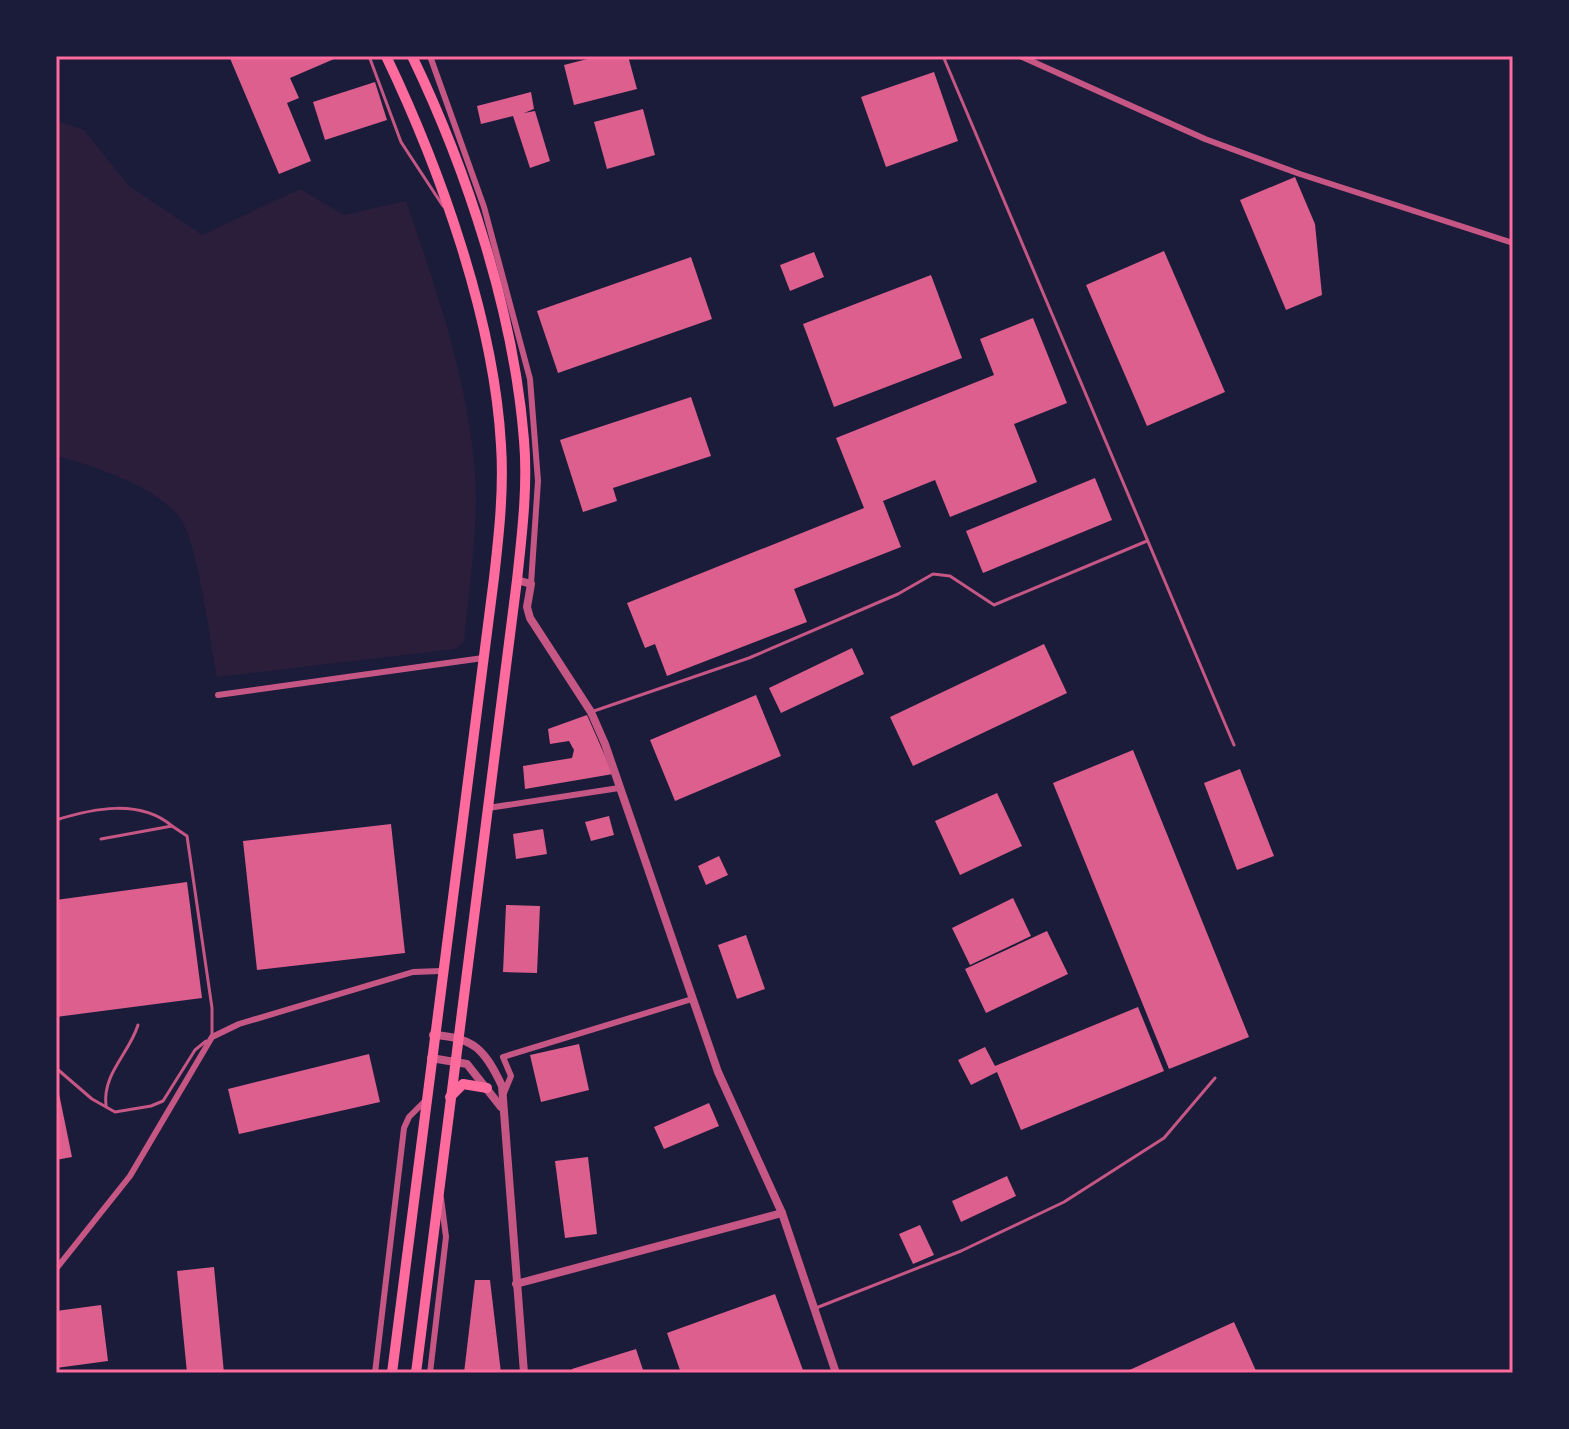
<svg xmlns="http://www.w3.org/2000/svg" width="1569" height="1429" viewBox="0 0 1569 1429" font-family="Lato,sans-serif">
  <rect width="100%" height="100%" fill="#1b1b3a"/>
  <path fill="#2a1e3b" d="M56 120 84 130 130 187 202 235 300 189 344 215 406 201C436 288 468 380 475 472 479 528 469 587 464 642L455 649 217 677C210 642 198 539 178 515 152 485 92 465 56 456Z"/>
  <g fill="#dd5f8e">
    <polygon points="229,56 341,56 290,78 299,98 287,103 311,161 279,174"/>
    <polygon points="599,56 628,56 637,89 574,105 564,65"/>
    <polygon points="934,72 958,141 886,167 861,97"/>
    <polygon points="375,82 387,120 325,140 313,102"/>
    <polygon points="531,92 534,109 524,113 535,111 550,161 530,168 513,116 481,124 477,106"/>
    <polygon points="643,109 655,155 607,169 594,122"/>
    <polygon points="1295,177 1315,224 1322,295 1286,310 1240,200"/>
    <polygon points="1164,251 1225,392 1147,426 1086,285"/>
    <polygon points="814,252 824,277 790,291 780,265"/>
    <polygon points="691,257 712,319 558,373 537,311"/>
    <polygon points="931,275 962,358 834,407 803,324"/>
    <polygon points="1033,318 1067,403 1014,424 1037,482 950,517 935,480 883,501 901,547 794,589 807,622 667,676 655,644 645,648 627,603 864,508 836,438 994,375 980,339"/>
    <polygon points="691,397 711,456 613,488 617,501 583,512 560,440"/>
    <polygon points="1095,478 1112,520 983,573 966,531"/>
    <polygon points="1044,644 1067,693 913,766 890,717"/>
    <polygon points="852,648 864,674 781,713 769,688"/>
    <polygon points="756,695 781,756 675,801 650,740"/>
    <polygon points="587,715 613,774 525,789 523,766 572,758 574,750 569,741 550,744 548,729"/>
    <polygon points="1133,750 1249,1037 1169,1069 1053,783"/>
    <polygon points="1240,769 1274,856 1237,870 1204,783"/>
    <polygon points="997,793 1022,846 960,875 935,821"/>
    <polygon points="609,816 614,835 591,841 585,822"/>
    <polygon points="391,824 405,953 257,970 243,841"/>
    <polygon points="543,829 547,854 516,859 513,834"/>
    <polygon points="719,856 728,875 706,885 698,866"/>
    <polygon points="187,882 202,998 56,1017 56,900"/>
    <polygon points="1013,898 1031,936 970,965 952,928"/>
    <polygon points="506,905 540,906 537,973 503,972"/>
    <polygon points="1047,931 1068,974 986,1013 965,969"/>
    <polygon points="746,935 765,989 737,999 718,945"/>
    <polygon points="1138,1007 1164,1071 1021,1130 997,1072 971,1085 958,1060 985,1047 995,1066"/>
    <polygon points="579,1044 589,1090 541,1102 530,1055"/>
    <polygon points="369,1054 380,1102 239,1134 228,1089"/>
    <polygon points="56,1079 72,1157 56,1160"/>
    <polygon points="709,1103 719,1126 664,1149 654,1127"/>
    <polygon points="588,1157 597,1234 565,1238 555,1161"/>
    <polygon points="1007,1176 1016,1196 961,1222 952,1201"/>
    <polygon points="920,1225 934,1255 913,1264 899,1234"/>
    <polygon points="214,1267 224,1373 187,1373 177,1271"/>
    <polygon points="475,1280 490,1280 501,1373 464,1373"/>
    <polygon points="775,1294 804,1373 681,1373 667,1333"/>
    <polygon points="101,1305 108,1361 56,1368 56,1311"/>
    <polygon points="1234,1322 1257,1373 1123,1373"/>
    <polygon points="636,1349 644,1373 573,1373 572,1369"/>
  </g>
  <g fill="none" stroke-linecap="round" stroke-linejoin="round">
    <g stroke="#c65784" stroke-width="3">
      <polyline points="369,56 401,142 443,206"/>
      <polyline points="943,56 1234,745"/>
      <polyline points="591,712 749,658 898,594 933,574 950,576 994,605 1147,541"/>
      <path d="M56 820C94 808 140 799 172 826"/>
      <polyline points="101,839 172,826 187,836 212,1008 212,1037"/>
      <polyline points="56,1068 92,1099 115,1112 151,1106 163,1101 195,1050 206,1041"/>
      <path d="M106 1106C102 1074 129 1054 138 1025"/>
      <polyline points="816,1308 961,1251 1064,1202 1164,1138 1215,1078"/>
    </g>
    <g stroke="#c65784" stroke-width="6">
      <polyline points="430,56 484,207 530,379 538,481 531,584"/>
      <polyline points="1020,56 1205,139 1300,174 1513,243"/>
      <polyline points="218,695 483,658"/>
      <polyline points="488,808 619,788"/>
      <polyline points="504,1093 511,1076 503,1057 692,999"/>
      <polyline points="56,1269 130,1176 212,1037 239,1024 413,972 441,971"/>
      <polyline points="375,1373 404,1128 409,1117 425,1101"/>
      <polyline points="430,1373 446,1237 441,1198"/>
    </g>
    <g stroke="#c65784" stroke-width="8">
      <polyline points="517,580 531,584 527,607 530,618 591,712 605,744 718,1072 782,1213 836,1373"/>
      <path d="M433 1035C474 1037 485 1050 502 1086L524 1373"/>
      <polyline points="431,1058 467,1064 501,1107"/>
      <polyline points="516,1284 782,1213"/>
    </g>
    <g stroke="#ff6b9d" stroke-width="10">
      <path d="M386 56C440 169 494 319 501 445 504 489 499 534 494 578L392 1373"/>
      <path d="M412 56C467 170 514 313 524 440 528 486 522 534 517 580L416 1373"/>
      <polyline points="450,1097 463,1084 487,1088"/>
    </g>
  </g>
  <rect width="1569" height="1429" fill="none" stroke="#1b1b3a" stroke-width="116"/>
  <rect x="58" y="58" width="1453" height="1313" fill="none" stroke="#ff6b9d" stroke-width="3"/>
</svg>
